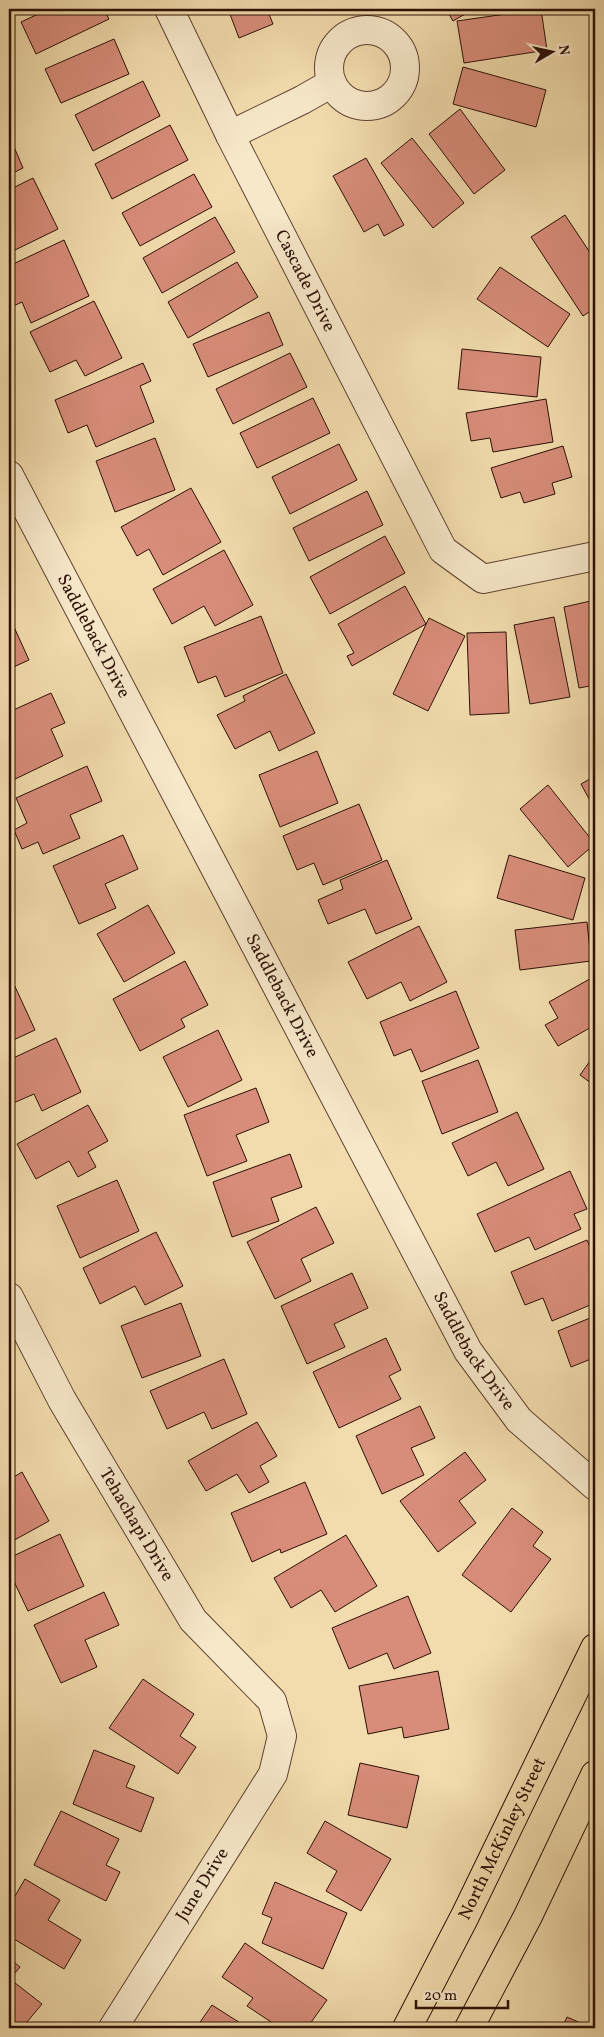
<svg xmlns="http://www.w3.org/2000/svg" width="604" height="2037" viewBox="0 0 604 2037" font-family="Vollkorn,serif">
  <rect width="100%" height="100%" fill="#f2dcad"/>
  <filter id="stains"><feTurbulence type="fractalNoise" baseFrequency=".004" numOctaves="4"/><feColorMatrix values="0 0 0 0 .2 0 0 0 0 .09 0 0 0 0 .02 0 0 0 .5 -.17"/></filter>
  <radialGradient id="worn" r=".72"><stop offset=".6" stop-color="#630" stop-opacity="0"/><stop offset="1" stop-color="#630" stop-opacity=".3"/></radialGradient>
  <g fill="#d88d7a" stroke="#2c0f05">
    <polygon points="49,9 104,9 109,19 36,54 21,22"/>
    <polygon points="228,9 267,9 273,24 239,38"/>
    <polygon points="446,9 474,9 453,21"/>
    <polygon points="541,9 547,50 464,63 457,21"/>
    <polygon points="114,39 129,74 61,103 45,69"/>
    <polygon points="463,67 546,90 536,127 453,104"/>
    <polygon points="143,81 160,116 93,151 75,115"/>
    <polygon points="460,109 505,170 474,194 429,134"/>
    <polygon points="170,125 188,160 112,199 95,164"/>
    <polygon points="9,135 23,168 9,175"/>
    <polygon points="412,138 464,203 433,228 381,163"/>
    <polygon points="366,158 404,225 384,236 378,224 364,232 333,176"/>
    <polygon points="194,174 212,207 140,246 122,213"/>
    <polygon points="33,178 58,229 13,251 11,246 9,247 9,190"/>
    <polygon points="565,215 595,260 595,308 583,316 531,237"/>
    <polygon points="215,217 235,252 162,293 143,258"/>
    <polygon points="64,240 89,296 31,323 22,302 9,308 9,266"/>
    <polygon points="237,262 258,297 188,338 168,302"/>
    <polygon points="500,267 570,314 548,347 477,299"/>
    <polygon points="94,301 122,358 85,376 76,360 50,372 30,332"/>
    <polygon points="269,312 283,345 208,377 193,344"/>
    <polygon points="462,349 541,357 537,397 458,389"/>
    <polygon points="290,353 307,387 233,424 216,389"/>
    <polygon points="143,363 151,381 140,386 154,422 96,447 87,425 68,433 55,400"/>
    <polygon points="313,398 330,433 257,468 240,433"/>
    <polygon points="546,399 553,442 493,452 490,438 471,441 466,413"/>
    <polygon points="155,438 175,490 115,512 96,461"/>
    <polygon points="339,444 357,480 290,514 272,477"/>
    <polygon points="563,446 572,477 552,483 555,494 524,503 520,492 501,498 491,468"/>
    <polygon points="191,488 221,542 163,575 149,549 137,556 121,527"/>
    <polygon points="367,491 383,525 309,561 293,528"/>
    <polygon points="385,536 405,573 330,614 310,577"/>
    <polygon points="224,550 253,605 215,626 204,606 172,624 153,589"/>
    <polygon points="405,586 426,624 352,666 347,656 354,653 338,624"/>
    <polygon points="595,600 595,685 579,688 564,607"/>
    <polygon points="261,616 283,673 225,697 216,676 198,683 184,647"/>
    <polygon points="554,617 570,697 530,704 514,625"/>
    <polygon points="429,618 465,636 428,711 393,694"/>
    <polygon points="14,627 29,660 9,669 9,629"/>
    <polygon points="506,632 509,713 470,715 467,633"/>
    <polygon points="286,674 315,733 279,751 270,731 235,749 217,715 245,701 243,696"/>
    <polygon points="51,693 65,723 51,729 63,756 9,782 9,712"/>
    <polygon points="317,751 338,803 280,827 259,775"/>
    <polygon points="87,766 102,801 70,815 80,838 43,854 38,842 22,849 14,830 27,823 16,798"/>
    <polygon points="595,776 595,810 581,784"/>
    <polygon points="548,785 595,844 568,867 520,809"/>
    <polygon points="359,804 382,860 323,885 314,863 297,870 283,836"/>
    <polygon points="123,835 138,869 105,884 116,908 79,924 53,866"/>
    <polygon points="509,855 585,878 573,920 497,898"/>
    <polygon points="387,860 412,919 376,934 365,909 328,924 318,900 343,889 340,880"/>
    <polygon points="148,905 175,953 124,982 97,934"/>
    <polygon points="587,922 591,961 520,970 515,930"/>
    <polygon points="419,926 447,982 410,1001 401,982 367,999 348,962"/>
    <polygon points="185,961 208,1005 181,1019 185,1027 140,1051 113,999"/>
    <polygon points="595,976 595,1025 558,1046 545,1025 558,1018 549,1002"/>
    <polygon points="12,980 35,1030 9,1042 9,981"/>
    <polygon points="456,991 479,1048 421,1072 411,1049 394,1056 380,1022"/>
    <polygon points="218,1030 242,1080 188,1107 163,1057"/>
    <polygon points="56,1038 81,1092 42,1111 34,1094 9,1105 9,1060"/>
    <polygon points="595,1054 595,1086 580,1075"/>
    <polygon points="478,1060 498,1112 442,1134 422,1081"/>
    <polygon points="256,1088 269,1122 236,1135 247,1161 207,1176 184,1115"/>
    <polygon points="88,1105 108,1141 88,1152 96,1167 78,1177 69,1161 36,1179 17,1144"/>
    <polygon points="517,1112 544,1169 508,1186 496,1162 468,1176 452,1143"/>
    <polygon points="290,1154 302,1187 271,1198 279,1221 232,1237 213,1182"/>
    <polygon points="570,1171 587,1209 574,1214 581,1229 535,1250 529,1237 495,1252 477,1214"/>
    <polygon points="117,1180 139,1231 80,1258 57,1206"/>
    <polygon points="316,1207 334,1243 301,1259 311,1281 275,1299 247,1242"/>
    <polygon points="156,1232 183,1286 145,1305 135,1286 100,1304 83,1268"/>
    <polygon points="587,1240 595,1259 595,1303 552,1321 543,1298 525,1305 511,1272"/>
    <polygon points="352,1273 368,1308 334,1324 345,1347 307,1364 281,1306"/>
    <polygon points="181,1303 201,1356 142,1378 121,1326"/>
    <polygon points="595,1316 595,1370 591,1359 571,1367 558,1331"/>
    <polygon points="386,1338 401,1370 389,1376 401,1399 339,1428 313,1372"/>
    <polygon points="224,1359 247,1414 212,1429 204,1412 167,1429 150,1391"/>
    <polygon points="420,1406 435,1438 411,1448 424,1475 382,1494 356,1436"/>
    <polygon points="257,1422 277,1456 260,1466 269,1482 249,1493 237,1474 206,1491 188,1461"/>
    <polygon points="9,1431 15,1443 9,1446"/>
    <polygon points="465,1452 486,1480 459,1501 476,1523 438,1552 400,1501"/>
    <polygon points="22,1472 49,1521 9,1543 9,1480"/>
    <polygon points="305,1482 327,1534 281,1553 280,1549 252,1562 231,1513"/>
    <polygon points="512,1508 543,1532 533,1546 551,1559 511,1612 462,1575"/>
    <polygon points="60,1534 84,1586 28,1611 9,1571 9,1558"/>
    <polygon points="346,1535 377,1586 335,1612 321,1590 291,1608 274,1578"/>
    <polygon points="104,1592 119,1625 85,1640 97,1667 61,1683 34,1625"/>
    <polygon points="408,1596 431,1653 394,1669 387,1653 349,1669 332,1628"/>
    <polygon points="438,1671 449,1729 404,1738 402,1727 368,1734 359,1686"/>
    <polygon points="143,1679 194,1714 180,1736 196,1747 178,1774 109,1728"/>
    <polygon points="94,1750 135,1766 126,1787 154,1798 141,1832 73,1804"/>
    <polygon points="360,1763 419,1776 407,1828 348,1815"/>
    <polygon points="61,1811 119,1839 106,1865 120,1872 106,1901 34,1865"/>
    <polygon points="325,1821 391,1859 361,1911 326,1891 337,1871 307,1853"/>
    <polygon points="25,1879 60,1900 48,1920 81,1940 64,1969 9,1936 9,1906"/>
    <polygon points="275,1882 347,1913 323,1969 262,1943 272,1918 262,1914"/>
    <polygon points="245,1943 327,2000 307,2028 280,2028 247,2006 253,1998 222,1977"/>
    <polygon points="9,1958 20,1967 10,1979 42,2004 22,2028 9,2028"/>
    <polygon points="595,1979 595,1998 589,1996"/>
    <polygon points="212,2005 248,2028 196,2028"/>
    <polygon points="567,2017 592,2028 562,2028"/>
  </g>
  <g fill="none" stroke-linecap="round" stroke-linejoin="round">
    <defs>
      <g id="minor">
        <path id="s1" d="M169 9 230 135 443 550 483 579 595 556"/>
        <circle cx="367" cy="68" r="38"/>
        <polyline points="230,135 302,100 332,83"/>
        <path id="s2" d="M9 475 468 1351 519 1420 595 1486"/>
        <path id="s3" d="M9 1297 62 1400 193 1620 272 1701 282 1736 273 1774 113 2028"/>
      </g>
      <g id="primary">
        <path id="s4" d="M407 2028 465 1916 595 1648"/>
        <polyline points="469,2028 528,1916 595,1775"/>
      </g>
    </defs>
    <use href="#minor" stroke="#5e422f" stroke-width="30"/>
    <use href="#primary" stroke="#2c0f05" stroke-width="30"/>
    <use href="#minor" stroke="#f7e8ca" stroke-width="28"/>
    <use href="#primary" stroke="#f2dcad" stroke-width="28"/>
  </g>
  <g text-anchor="middle" dominant-baseline="central" stroke-width="4.5" stroke-linejoin="round" paint-order="stroke">
    <g font-size="18" fill="#2c0f05" stroke="#f7e8ca">
      <text stroke="none"><textPath href="#s1" startOffset="304">Cascade Drive</textPath></text>
      <text stroke="none"><textPath href="#s2" startOffset="182">Saddleback Drive</textPath></text>
      <text stroke="none"><textPath href="#s2" startOffset="588">Saddleback Drive</textPath></text>
      <text stroke="none"><textPath href="#s2" startOffset="992">Saddleback Drive</textPath></text>
      <text stroke="none"><textPath href="#s3" startOffset="261">Tehachapi Drive</textPath></text>
      <text stroke="none"><textPath href="#s4" startOffset="212">North McKinley Street</textPath></text>
      <text transform="translate(203 1885) rotate(-58)">June Drive</text>
    </g>
  </g>
  <rect width="604" height="2037" fill="none" stroke="#f2dcad" stroke-width="30"/>
  <rect x="10" y="10" width="584" height="2017" fill="none" stroke="#2c0f05" stroke-width="2.5"/>
  <rect x="15" y="15" width="574" height="2007" fill="none" stroke="#2c0f05"/>
  <g transform="translate(552 52) rotate(81)" stroke="#f7e8ca" stroke-width="4" paint-order="stroke">
  <path d="M0-4L9 19L0 12L-9 19Z" fill="#2c0f05"/>
  <text y="-8" font-size="14" font-weight="bold" text-anchor="middle" fill="#2c0f05">N</text>
  </g>
  <path d="M416 2000v8h92v-8" fill="none" stroke="#2c0f05" stroke-width="2.5"/>
  <text x="424" y="2000" font-size="15" fill="#2c0f05" stroke="#f7e8ca" stroke-width="4" paint-order="stroke">20 m</text>
  <rect width="100%" height="100%" filter="url(#stains)"/>
  <rect width="100%" height="100%" fill="url(#worn)"/>
</svg>
